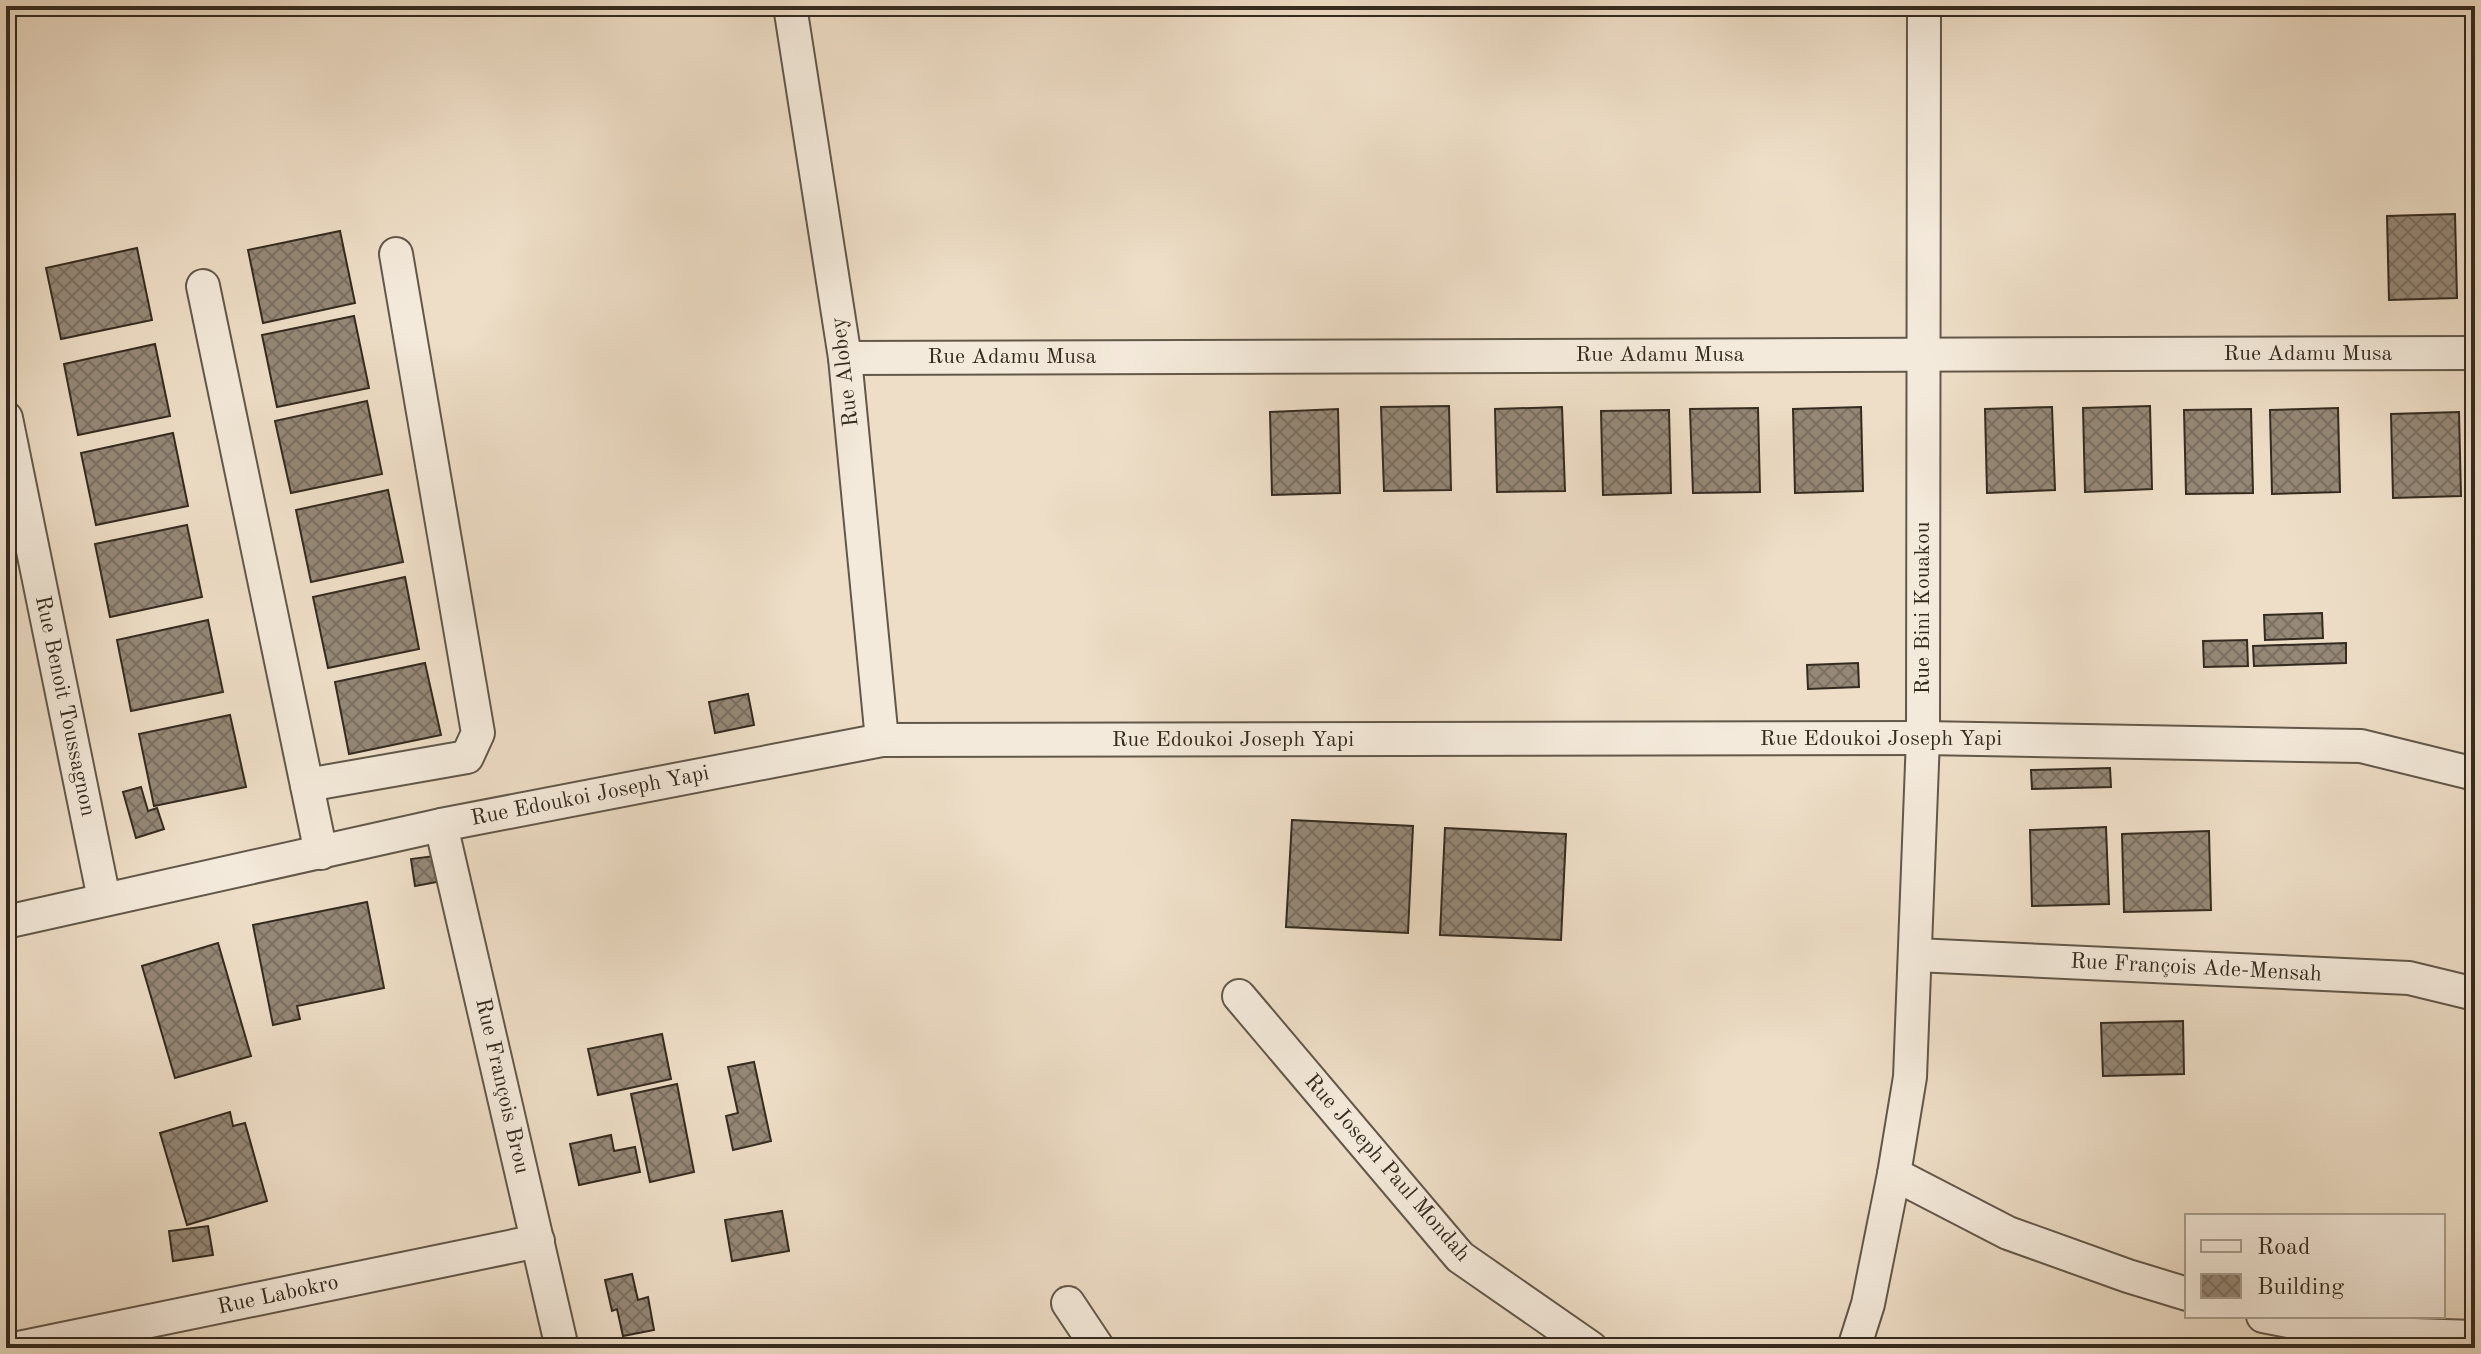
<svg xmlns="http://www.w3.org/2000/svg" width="2481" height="1354" viewBox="0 0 2481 1354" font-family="'Old Standard TT',serif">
  <defs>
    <pattern id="building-cross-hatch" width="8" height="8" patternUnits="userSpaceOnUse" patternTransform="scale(2)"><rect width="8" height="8" fill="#958877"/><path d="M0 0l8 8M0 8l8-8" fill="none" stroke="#7a6f61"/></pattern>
  </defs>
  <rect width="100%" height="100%" fill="#eedec7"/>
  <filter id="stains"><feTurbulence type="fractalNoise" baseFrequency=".0025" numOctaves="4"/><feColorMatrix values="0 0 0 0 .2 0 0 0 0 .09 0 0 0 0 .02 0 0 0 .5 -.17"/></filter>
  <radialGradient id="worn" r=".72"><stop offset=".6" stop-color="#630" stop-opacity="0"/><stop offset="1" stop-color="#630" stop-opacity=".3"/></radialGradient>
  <g fill="url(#building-cross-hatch)" stroke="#342b20" stroke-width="2">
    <polygon points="2455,214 2457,298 2389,300 2387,216"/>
    <polygon points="340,231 355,303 263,323 248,250"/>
    <polygon points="137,248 152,320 61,339 46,268"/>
    <polygon points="354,316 369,388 277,407 262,335"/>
    <polygon points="155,344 170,416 78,435 64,364"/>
    <polygon points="367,401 382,474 291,493 275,421"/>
    <polygon points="1449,406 1451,490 1384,491 1381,407"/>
    <polygon points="2150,406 2152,489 2085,492 2083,408"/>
    <polygon points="1562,407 1565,491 1497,492 1495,409"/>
    <polygon points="1861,407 1863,491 1795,493 1793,409"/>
    <polygon points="2052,407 2055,490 1987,493 1985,409"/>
    <polygon points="1758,408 1760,492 1693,493 1690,409"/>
    <polygon points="2338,408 2340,492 2272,494 2270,410"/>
    <polygon points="1338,409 1340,493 1272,495 1270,412"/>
    <polygon points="2251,409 2253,493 2186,494 2184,410"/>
    <polygon points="1669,410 1671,493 1603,495 1601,411"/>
    <polygon points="2459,412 2461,496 2393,498 2391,414"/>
    <polygon points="173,433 188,506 96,525 81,453"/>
    <polygon points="388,490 403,562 311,582 296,510"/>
    <polygon points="187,525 202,597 110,617 95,544"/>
    <polygon points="405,577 419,649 328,668 313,597"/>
    <polygon points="2322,613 2323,638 2265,640 2264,615"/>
    <polygon points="208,620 223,692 131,711 117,640"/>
    <polygon points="2247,640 2248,666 2204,667 2203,641"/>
    <polygon points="2346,643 2346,663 2254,666 2253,646"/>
    <polygon points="425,663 441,735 349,754 335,682"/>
    <polygon points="1858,663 1859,687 1808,689 1807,665"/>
    <polygon points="748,694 754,725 715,733 709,702"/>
    <polygon points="230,715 246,787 154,806 139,734"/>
    <polygon points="2110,768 2111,787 2032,789 2031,770"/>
    <polygon points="141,787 148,811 157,808 164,829 136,838 123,792"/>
    <polygon points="1292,820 1413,826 1408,933 1286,927"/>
    <polygon points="2106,827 2109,904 2032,906 2030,830"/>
    <polygon points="1445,828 1566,834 1561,940 1440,935"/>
    <polygon points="2209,831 2211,910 2124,912 2122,834"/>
    <polygon points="434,856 437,882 415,886 411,859"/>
    <polygon points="367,902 384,988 297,1006 300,1019 273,1025 253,925"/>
    <polygon points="218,943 251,1056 175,1078 142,966"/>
    <polygon points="2183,1021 2184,1074 2103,1076 2101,1023"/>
    <polygon points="662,1034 671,1079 598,1095 588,1049"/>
    <polygon points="754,1062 771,1141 733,1150 726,1116 738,1113 728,1067"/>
    <polygon points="677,1084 694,1172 650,1182 631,1094"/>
    <polygon points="230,1112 233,1126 245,1123 267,1201 187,1225 160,1133"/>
    <polygon points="611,1135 614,1151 635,1147 640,1172 579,1185 570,1144"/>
    <polygon points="782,1211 789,1251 732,1261 725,1220"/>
    <polygon points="208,1226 213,1255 173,1261 169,1231"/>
    <polygon points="632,1274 638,1300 648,1297 654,1330 623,1336 617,1309 612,1311 605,1280"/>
  </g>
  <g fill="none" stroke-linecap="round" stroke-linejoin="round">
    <defs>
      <g id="street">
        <polyline points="790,6 845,358 882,740"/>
        <polyline points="203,286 321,853"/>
        <polyline points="845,358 2475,353"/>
        <polyline points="6,418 104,899"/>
        <polyline points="307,785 467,757 478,733 396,254"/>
        <polyline points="441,825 562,1348"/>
        <polyline points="6,922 441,825 882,740 1923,738 2361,746 2475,774"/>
        <polyline points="1916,955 2409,978 2475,994"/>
        <polyline points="1239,996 1460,1257 1591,1348"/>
        <polyline points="1894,1174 2008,1233 2128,1276 2187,1294"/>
        <polyline points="1068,1303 1098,1348"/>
        <polyline points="2263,1316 2351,1333 2475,1337"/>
        <polyline points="19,1348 538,1241"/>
        <polyline points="1854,1348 1868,1304 1894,1174 1910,1077 1923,738 1924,6"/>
      </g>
    </defs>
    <use href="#street" stroke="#62584a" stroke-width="36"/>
    <use href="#street" stroke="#f4eadb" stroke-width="32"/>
  </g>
  <g text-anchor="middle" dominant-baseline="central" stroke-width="6" stroke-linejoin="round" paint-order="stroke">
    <g font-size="22" fill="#342b20" stroke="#f4eadb">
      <text x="2308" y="354">Rue Adamu Musa</text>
      <text x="1660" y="355">Rue Adamu Musa</text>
      <text x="1012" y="357">Rue Adamu Musa</text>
      <text transform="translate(845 372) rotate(-97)">Rue Alobey</text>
      <text transform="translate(1923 608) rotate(-90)">Rue Bini Kouakou</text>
      <text transform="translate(65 706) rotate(78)">Rue Benoit Toussagnon</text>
      <text x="1881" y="739">Rue Edoukoi Joseph Yapi</text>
      <text x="1233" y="740">Rue Edoukoi Joseph Yapi</text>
      <text transform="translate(590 796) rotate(-11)">Rue Edoukoi Joseph Yapi</text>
      <text transform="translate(2196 968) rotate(3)">Rue François Ade-Mensah</text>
      <text transform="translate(502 1086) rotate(77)">Rue François Brou</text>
      <text transform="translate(1387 1168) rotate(49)">Rue Joseph Paul Mondah</text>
      <text transform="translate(278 1295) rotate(-12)">Rue Labokro</text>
    </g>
  </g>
  <rect width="2481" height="1354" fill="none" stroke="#eedec7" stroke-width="32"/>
  <rect x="8" y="8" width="2465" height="1338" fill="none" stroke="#342b20" stroke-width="4"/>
  <rect x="16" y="16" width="2449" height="1322" fill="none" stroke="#342b20" stroke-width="2"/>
  <rect x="2185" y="1214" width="260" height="104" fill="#f4eadb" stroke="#a79e90" stroke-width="2"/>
  <rect x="2201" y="1240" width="40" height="12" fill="#f4eadb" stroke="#a79e90" stroke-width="2"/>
  <text x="2257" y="1254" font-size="24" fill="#342b20">Road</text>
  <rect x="2201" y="1274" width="40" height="24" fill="url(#building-cross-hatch)" stroke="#a79e90" stroke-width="2"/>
  <text x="2257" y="1294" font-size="24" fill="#342b20">Building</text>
  <rect width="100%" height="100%" filter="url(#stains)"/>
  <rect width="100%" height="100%" fill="url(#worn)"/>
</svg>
